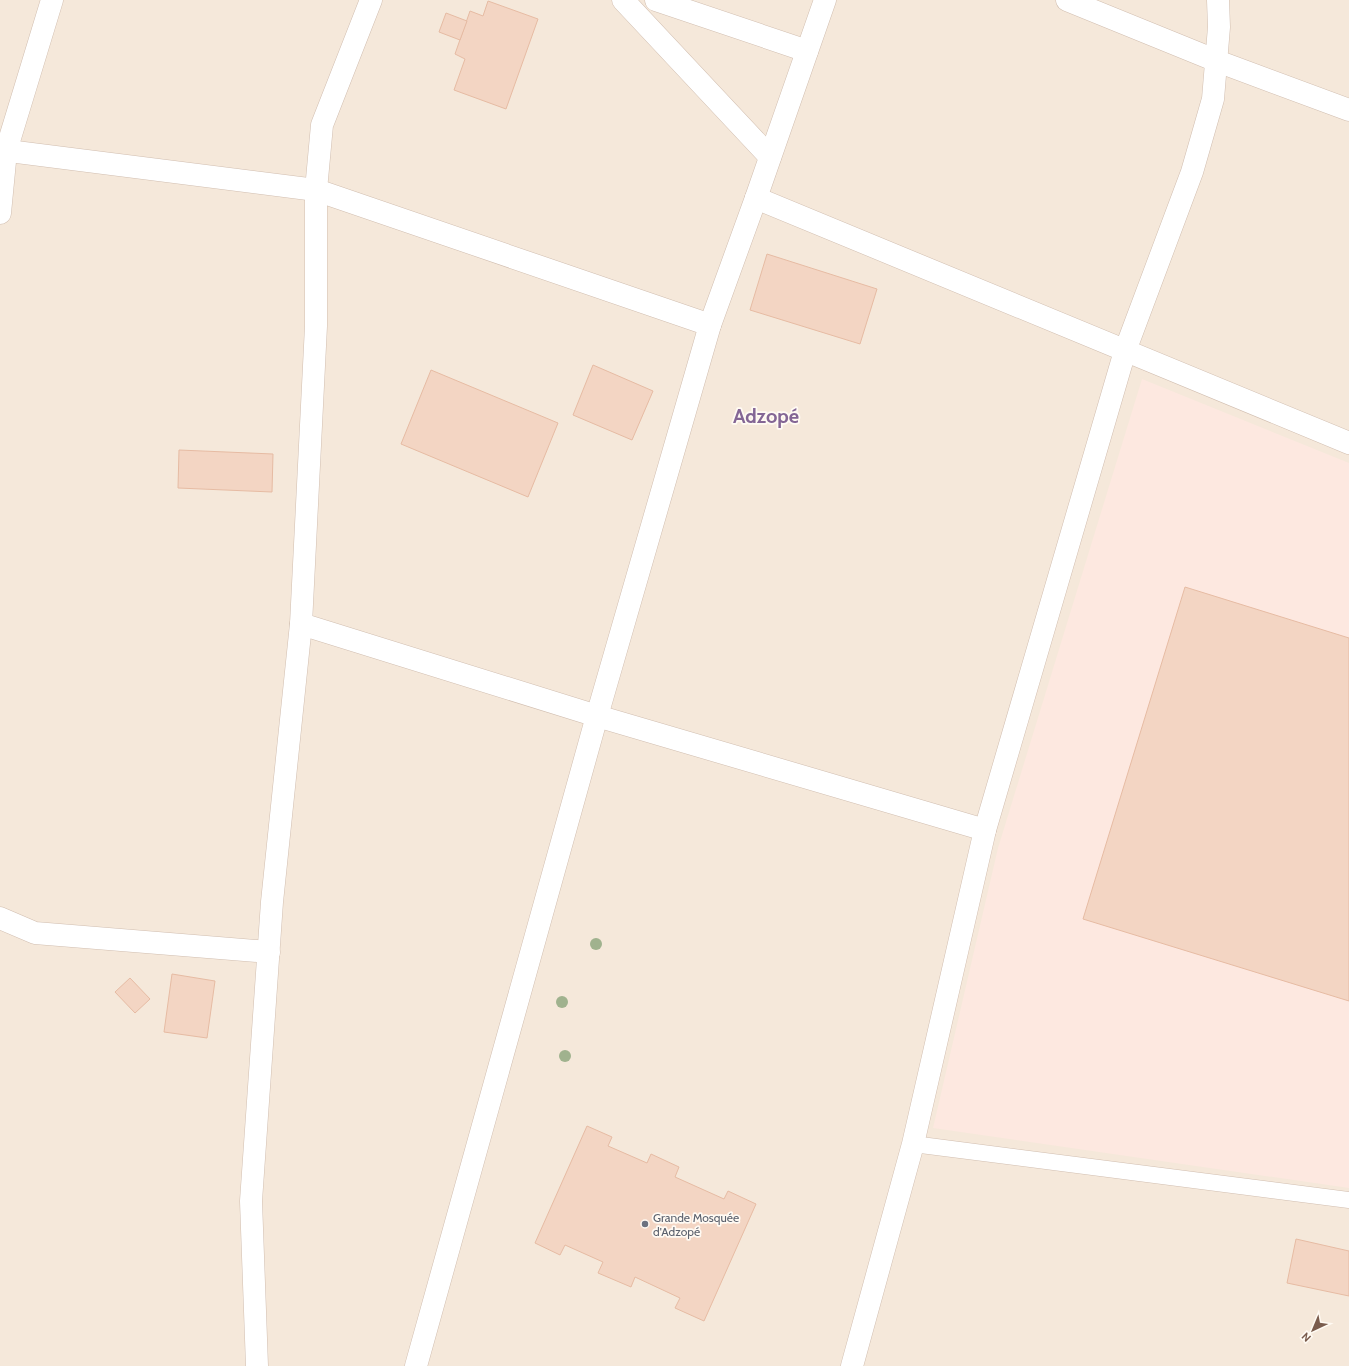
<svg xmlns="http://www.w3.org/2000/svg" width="1349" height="1366" viewBox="0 0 1349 1366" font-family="Cabin,sans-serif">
  <rect width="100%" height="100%" fill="#fdf6ec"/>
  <rect fill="#f5e8da" x="0" y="0" width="1349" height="1366"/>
  <polygon fill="#fde8e0" points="1142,379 1349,463 1349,1188 933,1128 998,848"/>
  <g fill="#f3d5c3" stroke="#e6bba3">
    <polygon points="488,1 538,19 506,109 454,90 465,59 455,54 470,11 483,16"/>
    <polygon points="446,13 467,21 460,40 439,32"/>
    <polygon points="767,254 877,289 860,344 750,310"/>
    <polygon points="593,365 653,391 632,440 573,415"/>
    <polygon points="431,370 558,423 528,497 401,444"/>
    <polygon points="179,450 273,454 272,492 178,488"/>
    <polygon points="1185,587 1349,638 1349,1001 1083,919"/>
    <polygon points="172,974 215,981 207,1038 164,1032"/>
    <polygon points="130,978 150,999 135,1013 115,992"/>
    <polygon points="587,1126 612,1137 608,1146 647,1163 651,1154 679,1167 675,1177 724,1199 728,1191 756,1204 704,1321 675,1308 680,1298 635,1277 631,1287 598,1273 603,1262 565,1245 560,1255 535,1243"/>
    <polygon points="1296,1239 1349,1251 1349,1296 1287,1283"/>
  </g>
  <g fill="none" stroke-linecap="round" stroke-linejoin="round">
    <defs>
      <polyline id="service" points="913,1144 1349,1200"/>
      <g id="minor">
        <polyline points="623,0 770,157"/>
        <polyline points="656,0 807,51"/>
        <polyline points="1067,0 1217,61 1349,110"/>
        <polyline points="316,190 710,325"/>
        <polyline points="756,198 1349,443"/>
        <polyline points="0,213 6,151 52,0"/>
        <polyline points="301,624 597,716 985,830"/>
        <polyline points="0,918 35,933 269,952"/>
        <polyline points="416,1366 597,716 710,325 756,198 825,0"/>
      </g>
      <g id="tertiary">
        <polyline points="0,150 316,190"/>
        <polyline points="257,1366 251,1201 272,902 301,624 316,326 316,190 322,125 371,0"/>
        <polyline points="852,1366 913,1144 985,830 1125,351 1192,172 1213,99 1219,27 1218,0"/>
      </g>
    </defs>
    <use href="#service" stroke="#d1beb0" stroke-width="17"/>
    <use href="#minor" stroke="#d1beb0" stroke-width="23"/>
    <use href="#tertiary" stroke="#d1beb0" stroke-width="23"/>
    <use href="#service" stroke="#fff" stroke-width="16"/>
    <use href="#minor" stroke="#fff" stroke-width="22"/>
    <use href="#tertiary" stroke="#fff" stroke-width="22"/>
  </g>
  <g fill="#a0b28e">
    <circle cx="596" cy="944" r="6"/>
    <circle cx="562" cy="1002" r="6"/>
    <circle cx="565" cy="1056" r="6"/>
  </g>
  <circle fill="#6b7280" stroke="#fffaf3" stroke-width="1.5" cx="645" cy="1224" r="4"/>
  <g text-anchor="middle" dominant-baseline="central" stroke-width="3.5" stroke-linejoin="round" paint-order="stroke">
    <g font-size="12" fill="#5b616d" stroke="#fffaf3" text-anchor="start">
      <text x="653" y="1217">Grande Mosquée<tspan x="653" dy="14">d'Adzopé</tspan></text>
    </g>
    <g font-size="20" font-weight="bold" fill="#846695" stroke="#fffaf3">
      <text x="766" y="416">Adzopé</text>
    </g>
  </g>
  <g transform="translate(1313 1330) rotate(224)" stroke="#fffaf3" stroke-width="3" paint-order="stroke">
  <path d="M0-3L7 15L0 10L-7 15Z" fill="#7a5c4d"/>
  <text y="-6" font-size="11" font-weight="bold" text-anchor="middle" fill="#7a5c4d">N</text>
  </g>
</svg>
